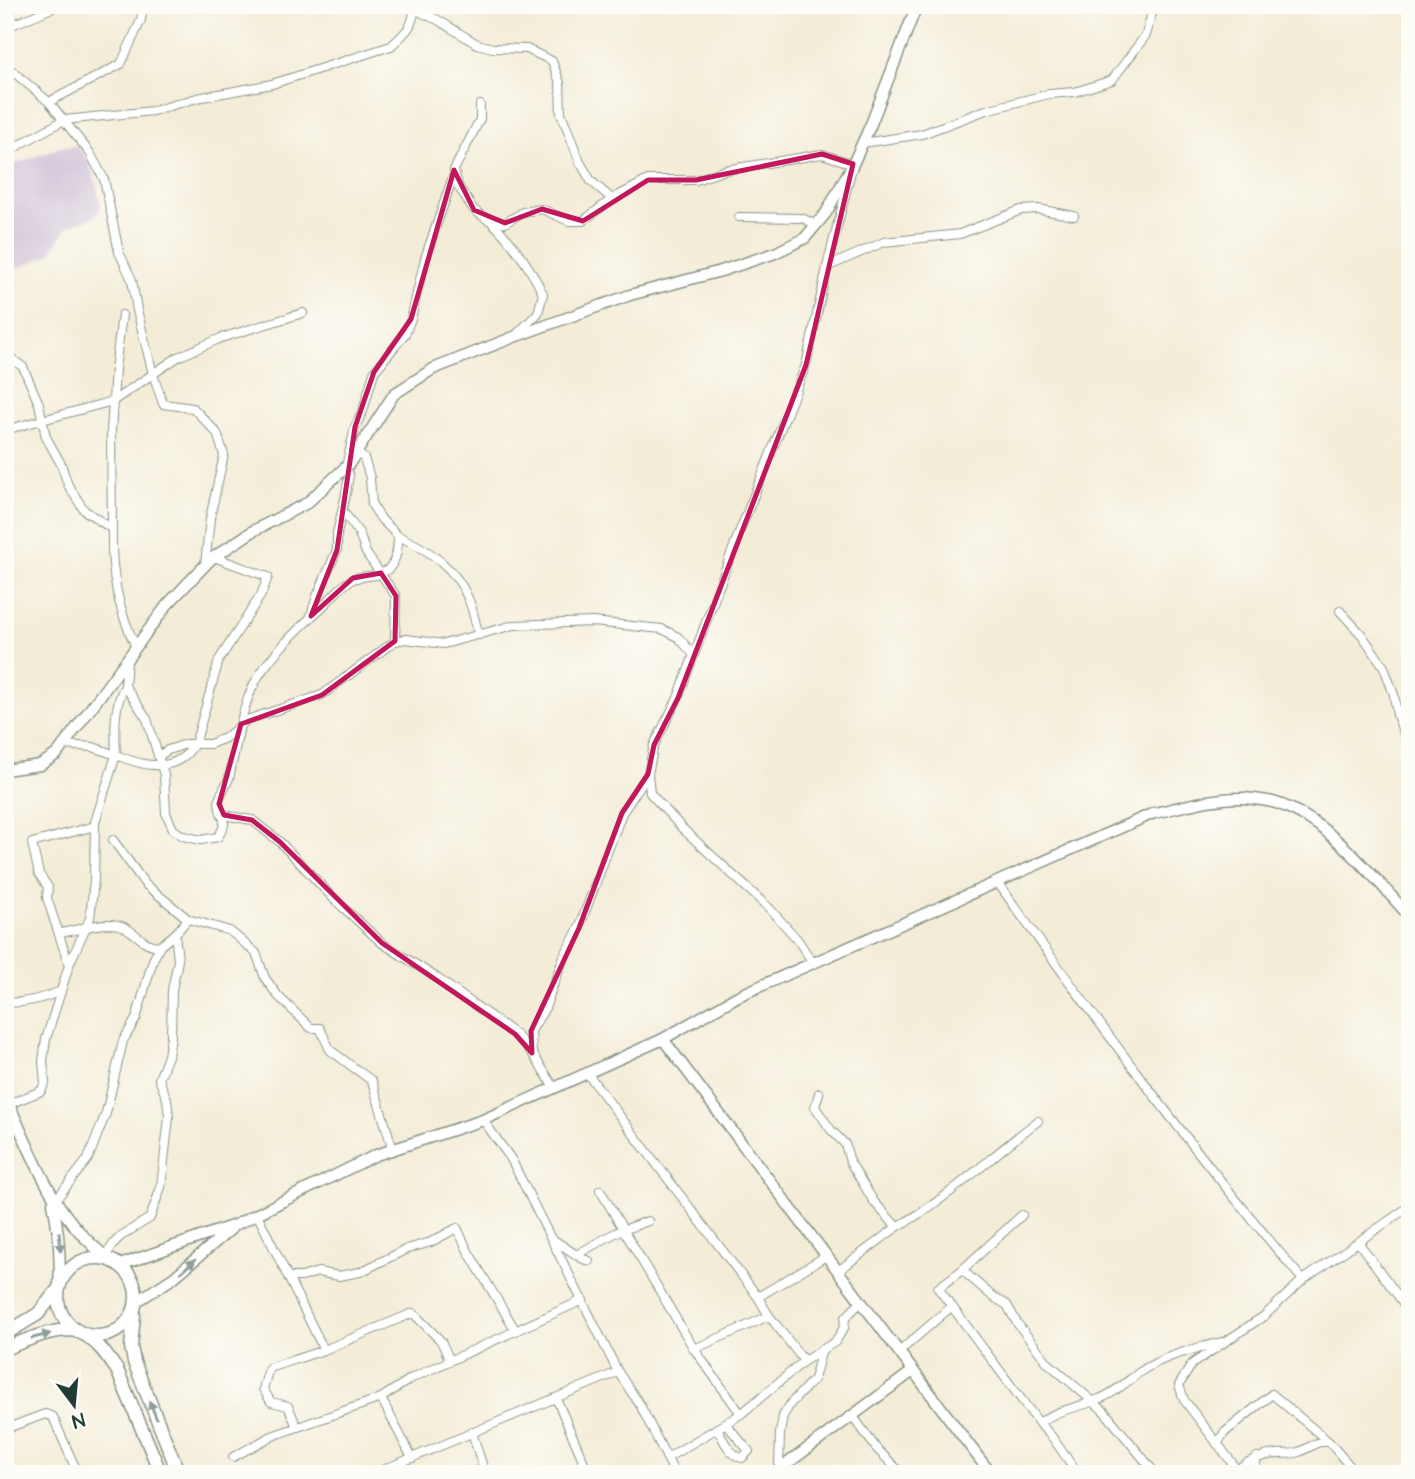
<svg xmlns="http://www.w3.org/2000/svg" width="1415" height="1479" viewBox="0 0 1415 1479" font-family="'Architects Daughter',sans-serif">
  <rect width="100%" height="100%" fill="#fdfcf7"/>
  <filter id="ink" filterUnits="userSpaceOnUse"><feTurbulence type="fractalNoise" baseFrequency=".0143" numOctaves="2"/><feDisplacementMap in="SourceGraphic" scale="14" xChannelSelector="R" yChannelSelector="G"/><feConvolveMatrix kernelMatrix="1 2 1 2 8 2 1 2 1" color-interpolation-filters="sRGB"/></filter>
  <filter id="wash" filterUnits="userSpaceOnUse"><feTurbulence type="fractalNoise" baseFrequency=".00686" numOctaves="4" result="noise"/><feDisplacementMap in="SourceGraphic" scale="28" xChannelSelector="R" yChannelSelector="G"/><feGaussianBlur stdDeviation="1.57" result="paint"/><feColorMatrix in="noise" values="0 0 0 0 0 0 0 0 0 0 0 0 0 0 0 0 0 1.4 0 .05"/><feComposite in="paint" operator="in"/></filter>
  <g filter="url(#wash)">
    <rect width="100%" height="100%" fill="#f3ecd7"/>
    <polygon fill="#ccbed4" points="77,146 88,160 93,173 101,205 96,216 67,227 49,255 5,273 5,168 61,147"/>
  </g>
  <g filter="url(#ink)">
    <g fill="none" stroke-linecap="round" stroke-linejoin="round">
      <defs>
        <g id="street">
          <polyline points="418,11 438,20 477,44 493,48 527,49 552,61 560,83 561,113 580,162 591,181 612,199"/>
          <polyline points="5,28 59,5"/>
          <polyline points="5,65 49,102 90,153 104,179 119,252 132,280 137,310 153,374 163,404 193,408 217,433 224,455 210,518 205,565"/>
          <polyline points="49,102 121,64 141,20 143,5"/>
          <polyline points="480,105 480,119 454,170 458,186 474,210 488,220 505,223 523,212 542,209 569,221 583,221 612,199 648,180 696,180 725,170 822,154 853,164 829,258 806,365 737,538 678,698 654,745 648,774 650,793 683,829 770,909 797,939 813,963"/>
          <polyline points="863,143 922,134 986,110 1049,94 1075,92 1112,80 1146,35 1154,5"/>
          <path d="M5 153 64 120 153 111 197 98 272 84 391 46C405 33 415 26 414 5"/>
          <polyline points="739,217 802,218 817,225"/>
          <path d="M490 220C512 242 530 266 543 294L538 313 515 336"/>
          <polyline points="827,267 884,242 960,234 1021,210 1038,209 1074,216"/>
          <path d="M5 354 23 367 39 404 46 437 61 464 68 485 84 510 112 529C111 573 117 607 136 647"/>
          <polyline points="5,430 113,401 178,357 221,338 303,313"/>
          <polyline points="112,529 111,432 115,369 122,315"/>
          <path d="M398 536C428 549 455 567 468 598 473 609 475 623 479 635"/>
          <polyline points="1340,611 1362,635 1384,667 1394,695 1397,715 1410,750"/>
          <polyline points="311,615 317,596 337,550 337,533 345,499 349,475 346,467 355,427 363,411 374,372 405,334 411,319 425,258 453,177"/>
          <polyline points="395,641 406,639 444,644 514,625 593,622 662,629 678,637 694,655"/>
          <path d="M127 660 125 686 147 719 164 775 166 813 173 829 183 836 201 840 218 837C231 817 220 821 219 803 219 794 226 787 229 778 237 745 241 700 262 671 278 648 299 628 320 609 331 599 339 587 351 580 362 574 378 578 387 570 397 562 398 548 398 536L381 519 372 505 370 478 364 458 356 453"/>
          <path d="M63 745 93 747 116 755C115 732 113 706 125 686"/>
          <polyline points="159,756 168,750 186,744 210,744 225,738 247,720 322,695 395,641 396,596 366,553 359,533 342,510"/>
          <polyline points="224,815 252,820 280,842 334,899 382,943 437,978 515,1034 532,1053"/>
          <polyline points="113,840 145,884 188,919 230,931 256,953 265,978 278,996 311,1028 320,1028 330,1050 372,1081 393,1150"/>
          <path d="M998 883C1095 1019 1194 1153 1303 1280"/>
          <path d="M60 933C81 930 107 918 126 928 140 936 143 945 160 946"/>
          <polyline points="69,965 47,898 48,887 39,874 32,843 95,826"/>
          <path d="M5 1003C25 1003 43 999 61 991L69 965 90 918 94 880 95 822 116 755C145 767 178 775 196 741L219 660 261 595 268 577 214 557"/>
          <polyline points="587,1073 758,1297"/>
          <polyline points="554,1087 532,1053 531,1031 545,1008 564,956 579,928 622,813 648,774"/>
          <polyline points="819,1093 815,1107 831,1130 845,1144 850,1162 874,1202 897,1227 838,1271"/>
          <polyline points="9,1104 41,1091 45,1083 43,1061 46,1039 61,991"/>
          <polyline points="483,1120 511,1159 618,1372 640,1405 675,1474"/>
          <polyline points="600,1190 694,1349"/>
          <polyline points="55,1201 88,1159 106,1113 123,1041 136,1019 153,960 160,946 175,934"/>
          <polyline points="257,1214 324,1350 413,1313 441,1341 450,1361"/>
          <polyline points="1022,1215 962,1270 938,1288 1039,1423 1052,1437 1078,1474"/>
          <path d="M897 1227C949 1199 991 1156 1038 1121"/>
          <polyline points="554,1240 581,1258 589,1261"/>
          <polyline points="1358,1242 1410,1312"/>
          <polyline points="576,1255 615,1233 648,1221"/>
          <polyline points="105,1257 114,1243 121,1236 150,1218 161,1187 169,1117 167,1099 159,1079 168,1056 171,1036 172,990 178,960 175,934 188,919"/>
          <polyline points="962,1270 992,1296 1007,1305 1017,1323 1048,1363 1104,1411 1156,1474"/>
          <polyline points="288,1277 302,1277 318,1272 339,1276 360,1272 407,1249 431,1242 457,1228 469,1253 516,1331"/>
          <polyline points="899,1352 952,1306"/>
          <polyline points="804,1361 835,1342 844,1328 845,1318 861,1302"/>
          <polyline points="381,1398 412,1458"/>
          <polyline points="556,1398 589,1474"/>
          <polyline points="741,1414 804,1361 767,1313"/>
          <polyline points="852,1415 876,1448 902,1474"/>
          <path d="M1039 1423C1059 1408 1077 1409 1099 1399 1115 1393 1126 1382 1140 1372 1163 1356 1196 1348 1223 1342"/>
          <polyline points="297,1427 288,1406 271,1402 263,1389 269,1368 324,1350"/>
          <path d="M717 1428C723 1440 730 1455 742 1458L749 1451 725 1423"/>
          <polyline points="5,1429 45,1414 53,1417 78,1474"/>
          <polyline points="472,1432 485,1474"/>
          <polyline points="1410,1438 1410,1447"/>
          <polyline points="1217,1444 1224,1433 1272,1394 1329,1442"/>
          <polyline points="233,1457 272,1436 381,1398 412,1378 583,1300"/>
          <polyline points="667,1458 741,1414 694,1349 769,1316 758,1297 826,1256"/>
          <polyline points="779,1469 780,1433 783,1416 791,1403 814,1379 822,1349"/>
          <polyline points="373,1474 618,1372"/>
          <polyline points="1232,1474 1233,1464 1184,1400 1179,1385 1192,1364 1264,1316 1303,1280 1410,1206"/>
          <path d="M1232 1474C1245 1462 1259 1455 1277 1454 1283 1453 1292 1455 1299 1452 1311 1448 1315 1440 1329 1442L1355 1472"/>
          <polyline points="1254,1474 1257,1457"/>
        </g>
        <g id="secondary">
          <polyline points="5,770 40,765 57,754 167,605 211,559 253,531 307,503 349,464 394,394 433,369 514,337 630,295 721,271 775,253 805,238 826,213 853,164 871,124 917,5"/>
          <polyline points="663,1039 991,1474"/>
          <path d="M5 1095C33 1157 53 1217 109 1259"/>
          <path d="M53 1203C59 1232 61 1258 59 1287"/>
          <path d="M120 1265 235 1225 376 1155 483 1120 663 1039 738 996 1154 813C1182 807 1214 797 1244 798 1254 799 1266 800 1276 803 1326 818 1376 879 1410 917"/>
          <polyline points="136,1302 173,1278 231,1229"/>
          <polyline points="773,1474 913,1371"/>
        </g>
        <g id="primary">
          <circle cx="97" cy="1297" r="39"/>
          <polyline points="134,1315 131,1347 134,1362 179,1474"/>
          <polyline points="5,1334 38,1314 59,1288"/>
          <path d="M5 1349C23 1341 60 1325 79 1332 95 1338 108 1357 117 1370L161 1474"/>
        </g>
      </defs>
      <use href="#street" stroke="#899486" stroke-width="10"/>
      <use href="#secondary" stroke="#899486" stroke-width="13"/>
      <use href="#primary" stroke="#899486" stroke-width="15"/>
      <use href="#street" stroke="#fff" stroke-width="8"/>
      <use href="#secondary" stroke="#fff" stroke-width="10"/>
      <use href="#primary" stroke="#fff" stroke-width="12"/>
    </g>
    <defs><path id="oneway-solid" d="M-6-.8H1V-3.2L6.5 0L1 3.2V.8H-6Z" transform="scale(1.75)"/></defs>
    <g fill="#8f9e9a">
      <use href="#oneway-solid" transform="translate(60 1242) rotate(85)"/>
      <use href="#oneway-solid" transform="translate(188 1266) rotate(-41)"/>
      <use href="#oneway-solid" transform="translate(41 1336) rotate(-15)"/>
      <use href="#oneway-solid" transform="translate(153 1410) rotate(-112)"/>
    </g>
  </g>
  <path fill="none" stroke="#c2185b" stroke-width="5" stroke-linejoin="round" d="M822 154 853 164 806 365 678 698 654 745 648 774 622 813 579 928 531 1031 532 1053 515 1034 382 943 280 842 252 820 224 815 219 804 241 724 322 695 395 641 396 596 381 573 353 578 311 616 337 550 355 427 374 372 411 319 454 170 474 210 505 223 542 209 583 221 648 180H696Z"/>
  <rect width="1415" height="1479" fill="none" stroke="#fdfcf7" stroke-width="28"/>
  <g transform="translate(74 1405) rotate(164)" stroke="#fdfcf7" stroke-width="5" paint-order="stroke">
  <path d="M0-5L12 26L0 18L-12 26Z" fill="#1f3d34"/>
  <text y="-10" font-size="19" font-weight="bold" text-anchor="middle" fill="#1f3d34">N</text>
  </g>
</svg>
